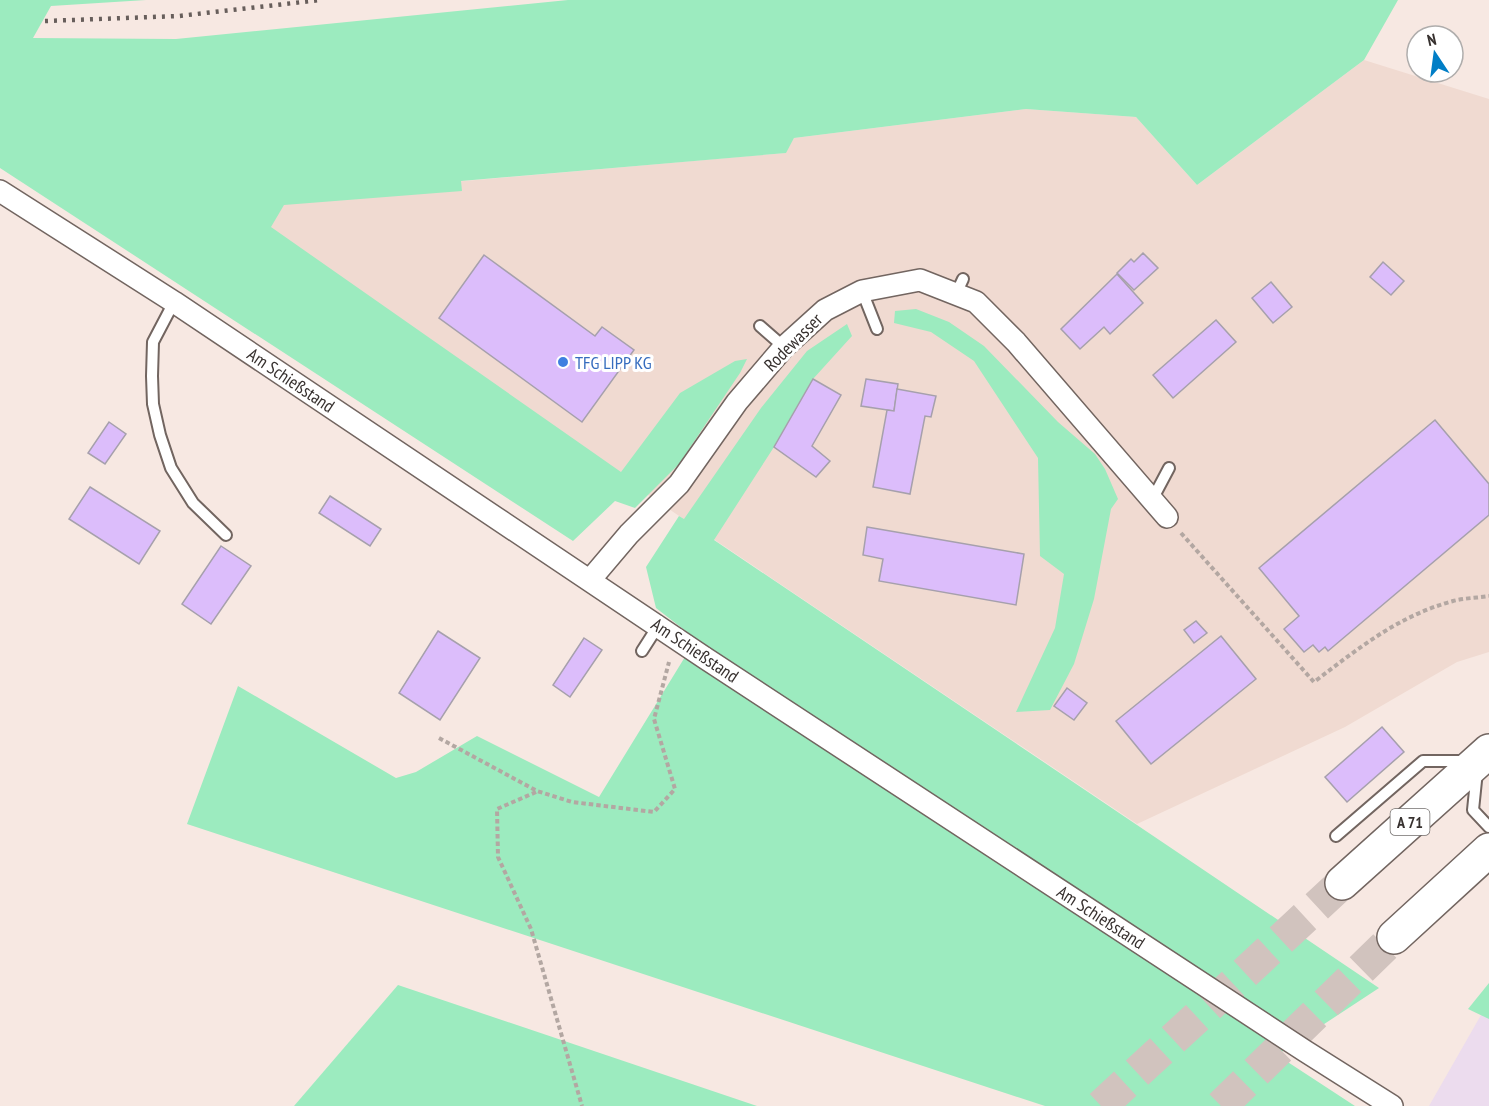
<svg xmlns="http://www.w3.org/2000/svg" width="1489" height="1106" viewBox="0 0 1489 1106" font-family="'PT Sans Narrow',sans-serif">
  <rect width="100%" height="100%" fill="#f7e8e2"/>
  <polygon fill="#f0dad1" points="1364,60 1489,99 1489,652 1457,662 1345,727 1137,824 214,203 785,153 794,138 1026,109 1136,117 1197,185"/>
  <polygon fill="#ecdcee" points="1489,1001 1489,1106 1429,1106"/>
  <g fill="#9cebbf">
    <polygon points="0,0 146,0 51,6 33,38 176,39 568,0 1398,0 1364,60 1197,185 1136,117 1026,109 794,138 786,153 461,181 462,191 284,205 271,227 621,472 680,393 735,361 747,359 740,373 679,464 635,508 615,501 573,541 0,168"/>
    <polygon points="916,309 949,322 984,346 1058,422 1095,454 1105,469 1118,499 1111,509 1094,599 1074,664 1050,710 1016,712 1055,628 1064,574 1040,556 1038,458 974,361 931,332 894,323 895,311"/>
    <polygon points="847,324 852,336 813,379 774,447 714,540 1379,988 1277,1055 1355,1106 1045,1106 187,824 238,686 396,778 416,772 477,736 599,797 696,639 656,608 646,567 679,516 684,519 761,408 807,351"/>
    <polygon points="1489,983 1489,1019 1468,1009"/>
    <polygon points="398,985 757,1106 294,1106"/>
  </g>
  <g fill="#dcbdfb" stroke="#a6a0ac" stroke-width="1.5">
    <polygon points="1143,253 1158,268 1134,290 1117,273 1131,259 1134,262"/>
    <polygon points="484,255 595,336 602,327 634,350 582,422 439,318"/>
    <polygon points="1383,262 1404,281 1391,295 1370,277"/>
    <polygon points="1117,274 1143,303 1110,334 1104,327 1080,349 1061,329"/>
    <polygon points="1271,282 1292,307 1273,323 1252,298"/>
    <polygon points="1216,320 1236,342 1173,398 1153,375"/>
    <polygon points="813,379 841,395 812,446 830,461 816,477 774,447"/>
    <polygon points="866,379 898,384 894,411 861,406"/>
    <polygon points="897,389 936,396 931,417 925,416 910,494 873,487 887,410 894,411"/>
    <polygon points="1435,420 1489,484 1489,515 1328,651 1325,647 1319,652 1313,645 1304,652 1284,629 1299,616 1259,568"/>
    <polygon points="109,422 126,434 105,464 88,453"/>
    <polygon points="90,487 160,531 139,564 69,519"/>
    <polygon points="330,496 381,529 370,546 319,513"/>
    <polygon points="867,527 1024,554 1016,605 879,581 883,559 863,555"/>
    <polygon points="221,546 251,566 211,624 182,604"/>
    <polygon points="1196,621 1207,633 1194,643 1184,630"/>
    <polygon points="438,631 480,658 440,720 399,693"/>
    <polygon points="1221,636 1256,679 1151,764 1116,721"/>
    <polygon points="584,638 602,650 570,697 553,685"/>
    <polygon points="1067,688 1087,703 1074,720 1054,706"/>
    <polygon points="1382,727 1404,752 1347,802 1325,777"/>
  </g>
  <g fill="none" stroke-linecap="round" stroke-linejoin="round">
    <g stroke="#d1c3be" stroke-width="33" stroke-dasharray="33 16" stroke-linecap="butt">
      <polyline points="1101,1106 1342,883"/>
      <polyline points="1221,1106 1394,937"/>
    </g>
    <defs>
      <g id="service">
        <polyline points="862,291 877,329"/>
        <polyline points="956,294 963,279"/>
        <polyline points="174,302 153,342 152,376 153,404 160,435 171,468 193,503 226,535"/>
        <polyline points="760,326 784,347"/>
        <polyline points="1152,500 1169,468"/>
        <polyline points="642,651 658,626"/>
        <polyline points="1477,771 1473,810 1489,827"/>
        <polyline points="1336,836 1423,761 1467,761"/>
      </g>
      <g id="minor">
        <polyline points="0,191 174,302 705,658 1305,1051 1392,1106"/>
        <polyline points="590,580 629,534 679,484 737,402 784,347 825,310 862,291 920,280 976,302 1016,342 1167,517"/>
      </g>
      <g id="motorway">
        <polyline points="1342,883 1489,751"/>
        <polyline points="1394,937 1489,850"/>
      </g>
    </defs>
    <use href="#service" stroke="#726560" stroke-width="14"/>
    <use href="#minor" stroke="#726560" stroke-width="24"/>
    <use href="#motorway" stroke="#726560" stroke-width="36"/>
    <g stroke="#b3a7a2" stroke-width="4" stroke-dasharray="4.5 3" stroke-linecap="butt">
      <path d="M1181 533 1314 682C1359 648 1398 616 1453 601 1464 598 1477 598 1489 596"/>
      <polyline points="439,738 537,791 572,802 654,812 675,789 654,719 669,662"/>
      <polyline points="536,792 497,809 498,857 531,929 582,1106"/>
    </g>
    <use href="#service" stroke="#fff" stroke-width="10"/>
    <use href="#minor" stroke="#fff" stroke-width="21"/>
    <use href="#motorway" stroke="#fff" stroke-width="33"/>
    <polyline stroke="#675e5b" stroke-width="4.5" stroke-dasharray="3 6" stroke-linecap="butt" points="45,21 179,16 320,0"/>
  </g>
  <circle fill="#3f7fe0" stroke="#fff" stroke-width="2" cx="563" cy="362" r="6"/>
  <g text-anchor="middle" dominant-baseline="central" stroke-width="6" stroke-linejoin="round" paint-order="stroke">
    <rect fill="#fff" stroke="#736f6d" stroke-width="1.5" x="1390.5" y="809" width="39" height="26" rx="4.5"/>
    <g font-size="16" font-weight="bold" fill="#37312f">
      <text x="1410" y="822">A 71</text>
    </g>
    <g font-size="18" fill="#37312f" stroke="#fff">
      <text transform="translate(793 342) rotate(-45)">Rodewasser</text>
      <text transform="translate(291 380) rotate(34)">Am Schießstand</text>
      <text transform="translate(695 650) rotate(34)">Am Schießstand</text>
      <text transform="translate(1101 917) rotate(33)">Am Schießstand</text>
    </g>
    <g font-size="18" fill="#366cbe" stroke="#fff" text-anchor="start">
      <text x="575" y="362">TFG LIPP KG</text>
    </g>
  </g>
  <g transform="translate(1435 54) rotate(347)"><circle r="28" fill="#ffffff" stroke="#afadac" stroke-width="1.5"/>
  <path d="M0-4.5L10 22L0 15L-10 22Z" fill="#017ec6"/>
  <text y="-9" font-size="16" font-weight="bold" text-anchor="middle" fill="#37312f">N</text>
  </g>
</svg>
